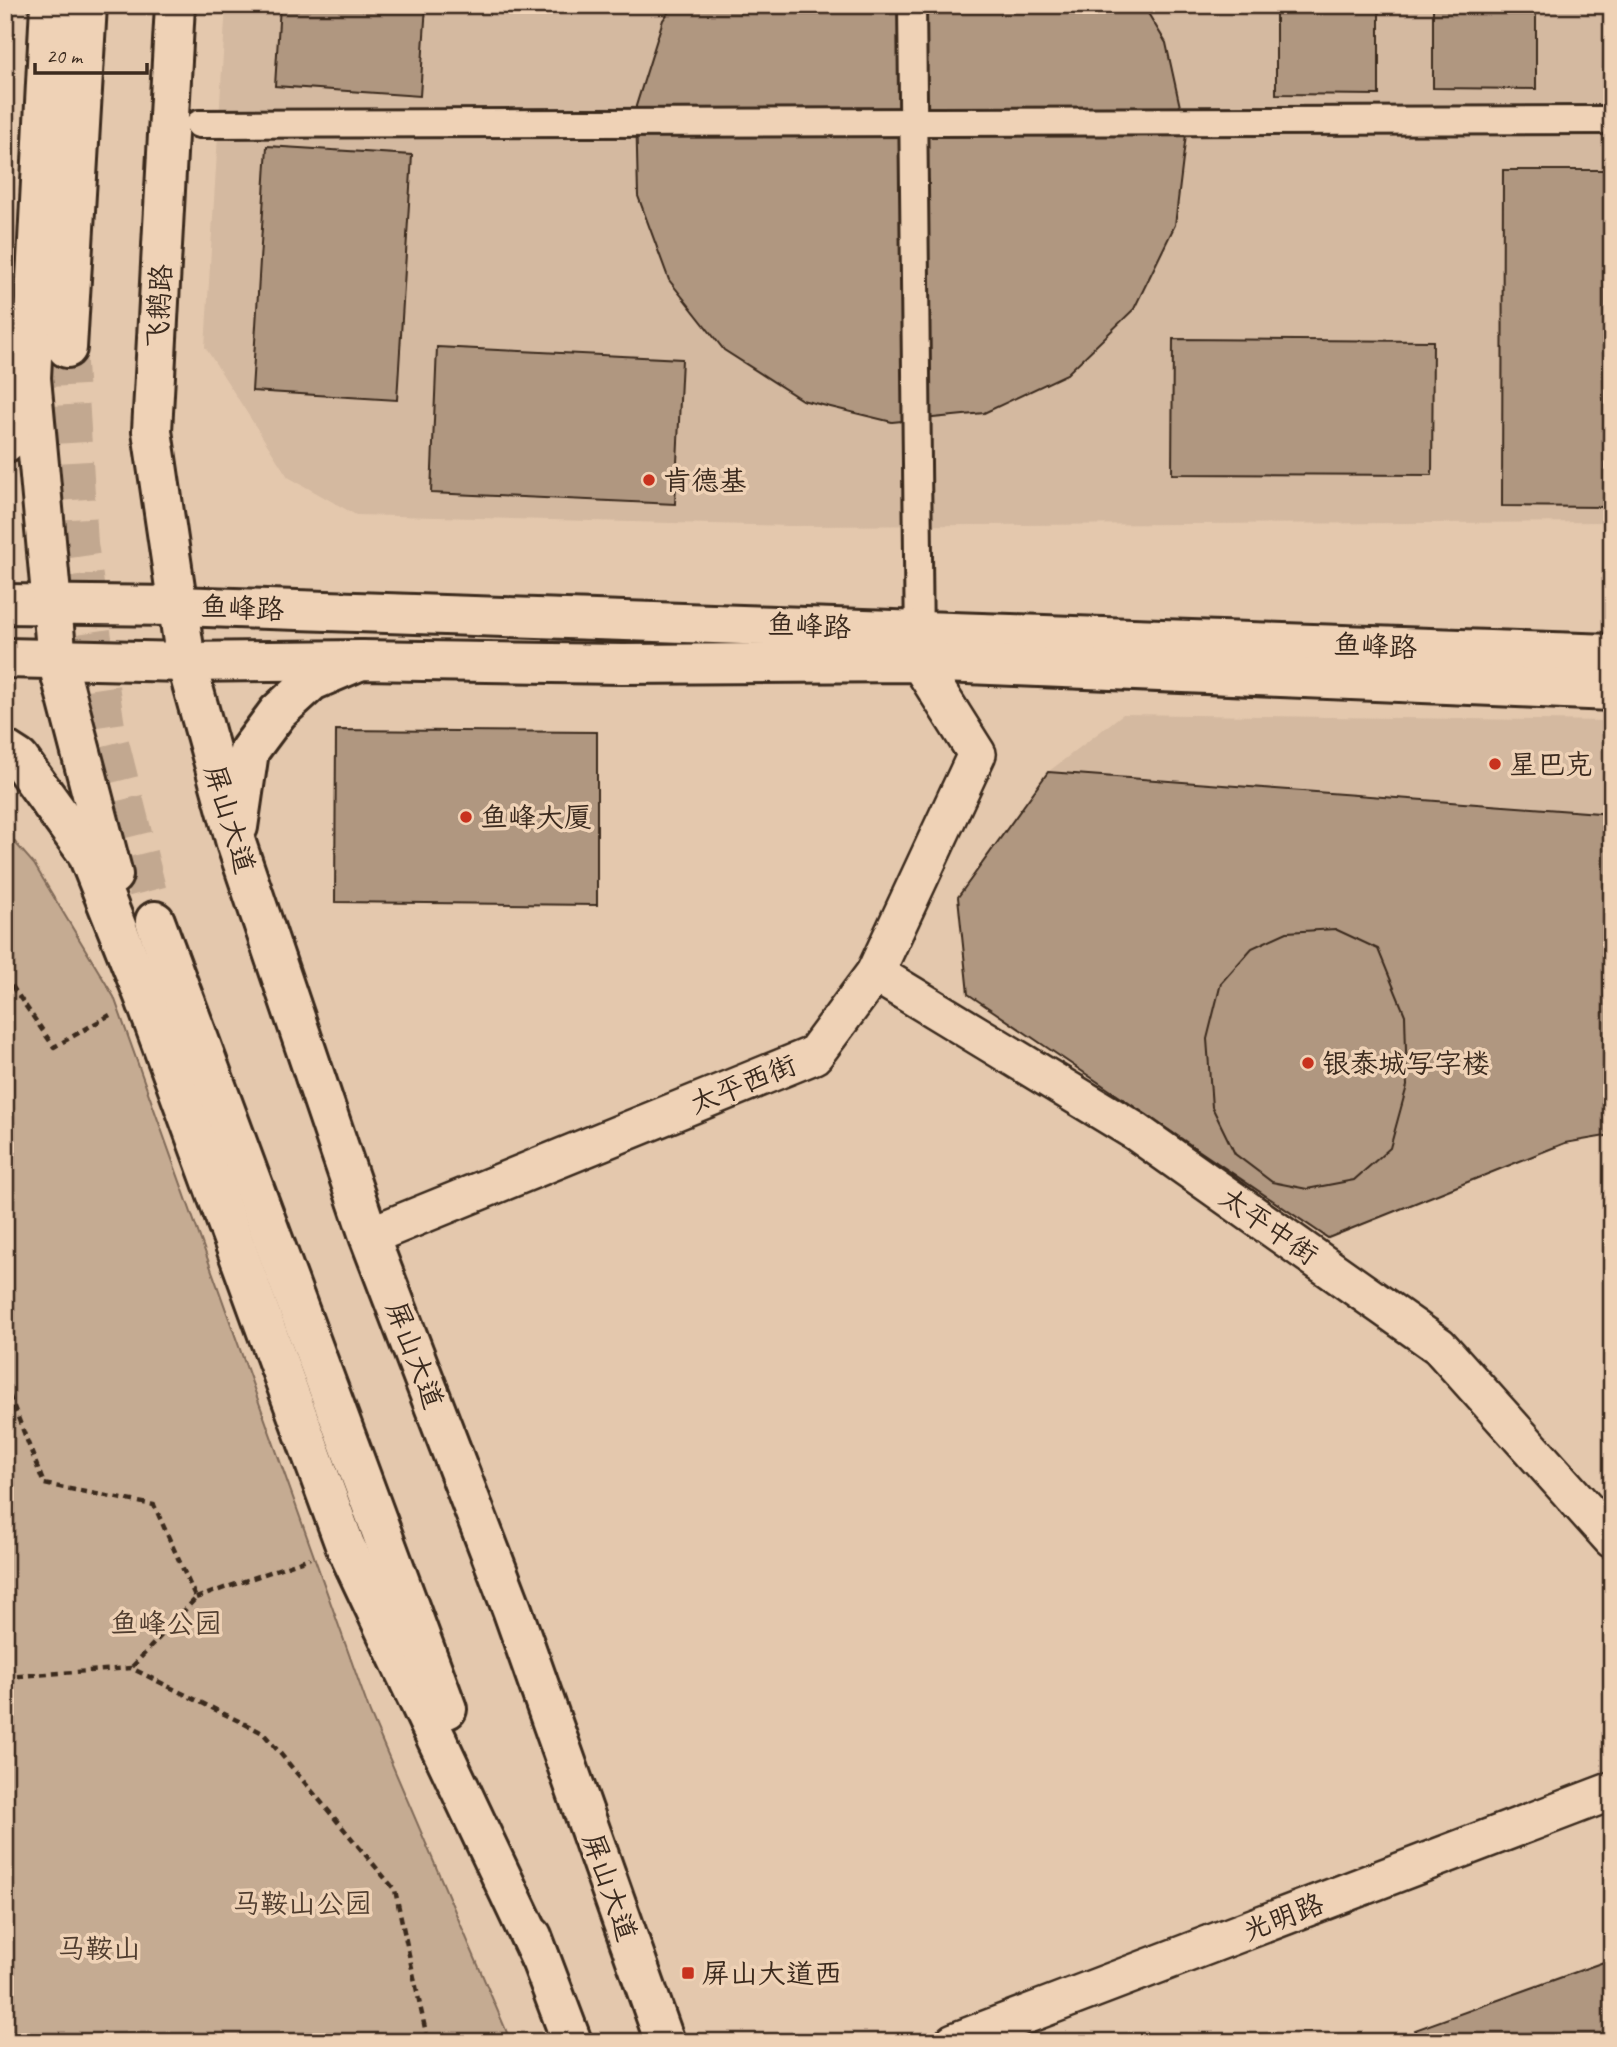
<svg xmlns="http://www.w3.org/2000/svg" width="1617" height="2047" viewBox="0 0 1617 2047" font-family="Caveat,'LXGW WenKai TC',sans-serif">
  <rect width="100%" height="100%" fill="#e4c8ad"/>
  <filter id="ink" filterUnits="userSpaceOnUse"><feTurbulence type="fractalNoise" baseFrequency=".0143" numOctaves="2"/><feDisplacementMap in="SourceGraphic" scale="14" xChannelSelector="R" yChannelSelector="G"/><feConvolveMatrix kernelMatrix="1 2 1 2 8 2 1 2 1" color-interpolation-filters="sRGB"/></filter>
  <g filter="url(#ink)">
    <g fill="#d4b9a0">
      <polygon points="226,5 1612,5 1612,522 790,526 356,515 288,477 205,347"/>
      <polygon points="1123,714 1612,721 1612,1135 1565,1143 1328,1238 968,994 958,897 1048,772"/>
    </g>
    <polygon fill="#c5ab92" stroke="#806a58" stroke-width="2" points="5,831 34,864 114,997 370,1713 511,2042 5,2042"/>
    <g fill="#b09780" stroke="#3b2a1e" stroke-width="2">
      <polygon points="280,5 426,5 420,96 275,86"/>
      <polygon points="674,5 1143,5 1166,43 1186,134 1175,225 1134,309 1067,374 984,413 892,422 802,400 724,350 669,280 638,196 636,106 663,20"/>
      <polygon points="1276,5 1379,5 1379,95 1276,94"/>
      <polygon points="1433,5 1536,5 1536,89 1433,88"/>
      <polygon points="267,146 412,155 397,400 252,391"/>
      <polygon points="1503,170 1606,170 1605,507 1502,506"/>
      <polygon points="1173,339 1433,341 1432,475 1172,474"/>
      <polygon points="437,347 682,359 675,504 431,493"/>
      <polygon points="336,730 597,732 597,905 335,902"/>
      <polygon points="1048,772 1612,814 1612,1135 1565,1143 1328,1238 968,994 958,897"/>
      <polygon points="1335,929 1378,949 1405,1015 1407,1086 1390,1148 1354,1180 1307,1189 1272,1182 1235,1154 1212,1107 1207,1039 1221,983 1252,948 1287,932"/>
      <polygon points="1612,1959 1612,2042 1419,2042 1415,2030"/>
    </g>
    <g fill="none" stroke-linecap="round" stroke-linejoin="round">
      <polyline stroke="#c2a890" stroke-width="38" stroke-dasharray="38 19" stroke-linecap="butt" points="67,348 79,544 106,727 155,921"/>
      <defs>
        <g id="pedestrian">
          <polyline points="912,5 919,647"/>
          <polyline points="199,124 1612,120"/>
        </g>
        <g id="minor">
          <polyline points="875,973 1135,1131 1439,1346 1612,1539"/>
          <polyline points="369,1236 814,1055 875,973 977,754 919,662"/>
          <polyline points="954,2042 1612,1791"/>
        </g>
        <g id="secondary">
          <polyline points="5,604 177,606 1612,654"/>
          <polyline points="5,658 186,662 361,660 622,664 919,662 1612,691"/>
        </g>
        <g id="primary">
          <polyline points="50,5 31,378 57,660 113,875"/>
          <polyline points="175,5 152,431 186,662 236,843 369,1236 512,1609 665,2042"/>
          <polyline points="67,348 87,5"/>
          <polyline points="5,443 27,386"/>
          <polyline points="5,750 19,759 87,853 144,996 345,1545 540,1958"/>
          <polyline points="238,827 249,751 278,712 312,681 361,660"/>
          <polyline points="155,921 447,1709"/>
          <polyline points="532,1936 572,2042"/>
        </g>
      </defs>
      <use href="#pedestrian" stroke="#3b2a1e" stroke-width="32"/>
      <use href="#minor" stroke="#3b2a1e" stroke-width="42"/>
      <use href="#secondary" stroke="#3b2a1e" stroke-width="44"/>
      <use href="#primary" stroke="#3b2a1e" stroke-width="44"/>
      <g stroke="#3b2a1e" stroke-width="4.5" stroke-dasharray="7 5" stroke-linecap="butt">
        <polyline points="5,976 54,1047 110,1015"/>
        <polyline points="5,1384 44,1484 154,1505 196,1598 131,1668"/>
        <polyline points="196,1598 310,1558"/>
        <polyline points="5,1677 131,1668 263,1733 395,1890 428,2042"/>
        <polyline points="5,2035 9,2042"/>
      </g>
      <use href="#pedestrian" stroke="#efd2b6" stroke-width="26"/>
      <use href="#minor" stroke="#efd2b6" stroke-width="37"/>
      <use href="#secondary" stroke="#efd2b6" stroke-width="38"/>
      <use href="#primary" stroke="#efd2b6" stroke-width="38"/>
    </g>
  </g>
  <g fill="#c8321e" stroke="#efd2b6" stroke-width="2.5">
    <circle cx="649" cy="480" r="7"/>
    <circle cx="1495" cy="764" r="7"/>
    <circle cx="466" cy="817" r="7"/>
    <circle cx="1308" cy="1063" r="7"/>
    <rect x="681" y="1966" width="14" height="14" rx="3.5"/>
  </g>
  <g text-anchor="middle" dominant-baseline="central" stroke-width="7" stroke-linejoin="round" paint-order="stroke">
    <g font-size="28" fill="#3b2a1e" stroke="#efd2b6">
      <text transform="translate(159 306) rotate(-87)">飞鹅路</text>
      <text transform="translate(242 608) rotate(2)">鱼峰路</text>
      <text transform="translate(809 626) rotate(2)">鱼峰路</text>
      <text transform="translate(1375 646) rotate(2)">鱼峰路</text>
      <text transform="translate(230 819) rotate(73)">屏山大道</text>
      <text transform="translate(743 1084) rotate(-22)">太平西街</text>
      <text transform="translate(1269 1226) rotate(35)">太平中街</text>
      <text transform="translate(415 1355) rotate(69)">屏山大道</text>
      <text transform="translate(610 1887) rotate(71)">屏山大道</text>
      <text transform="translate(1283 1917) rotate(-21)">光明路</text>
    </g>
    <g font-size="28" fill="#3b2a1e" stroke="#efd2b6" text-anchor="start">
      <text x="663" y="480">肯德基</text>
      <text x="1509" y="764">星巴克</text>
      <text x="480" y="817">鱼峰大厦</text>
      <text x="1322" y="1063">银泰城写字楼</text>
      <text x="702" y="1973">屏山大道西</text>
    </g>
    <g font-size="28" fill="#503d2f" stroke="#efd2b6">
      <text x="166" y="1623">鱼峰公园</text>
      <text x="302" y="1903">马鞍山公园</text>
      <text x="99" y="1948">马鞍山</text>
    </g>
  </g>
  <rect width="1617" height="2047" fill="none" stroke="#efd2b6" stroke-width="28"/>
  <rect x="14" y="14" width="1589" height="2019" fill="none" stroke="#3b2a1e" stroke-width="2.5" filter="url(#ink)"/>
  <path d="M35 63v10h112v-10" fill="none" stroke="#3b2a1e" stroke-width="3.5"/>
  <text x="46" y="63" font-size="21" fill="#3b2a1e" stroke="#efd2b6" stroke-width="5" paint-order="stroke">20 m</text>
</svg>
